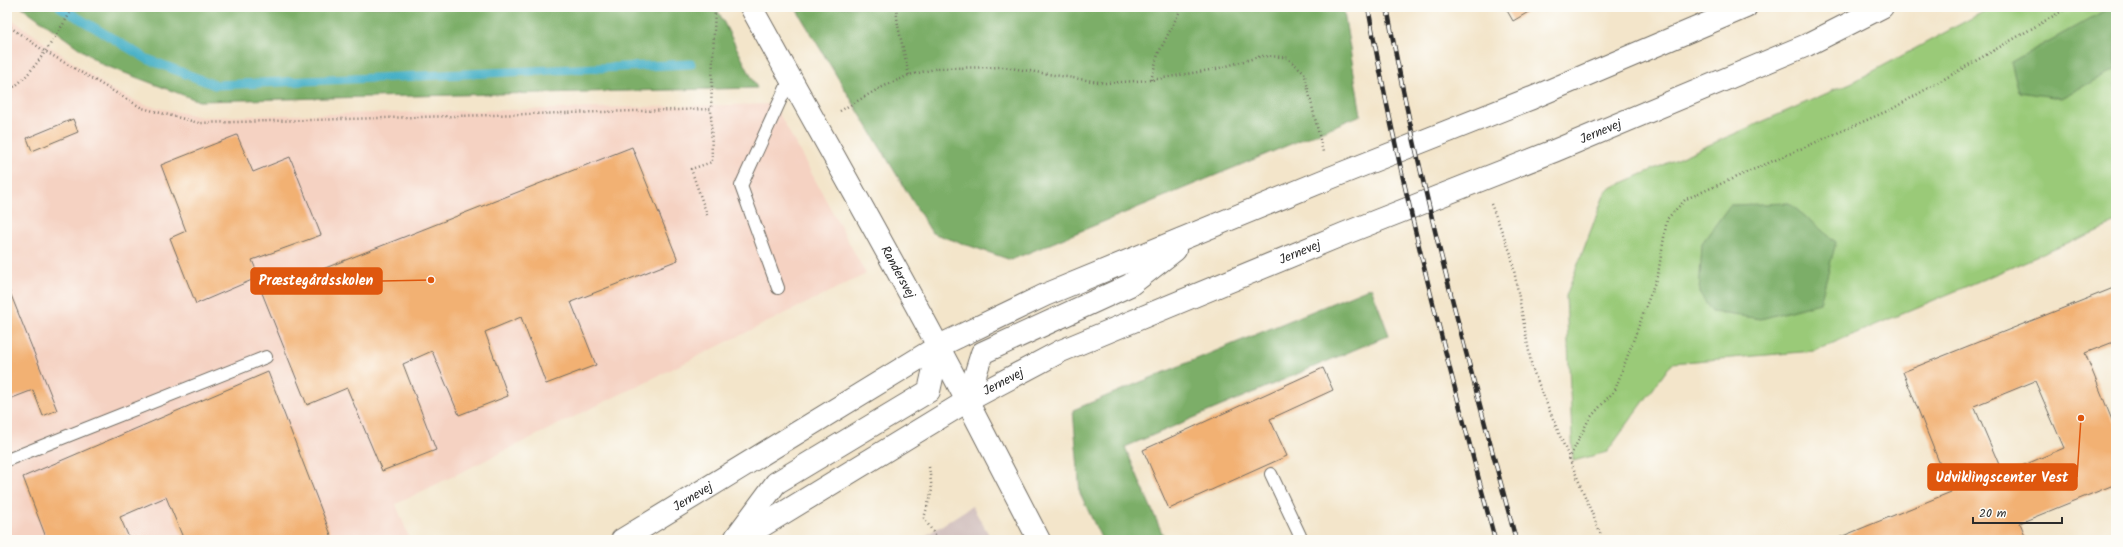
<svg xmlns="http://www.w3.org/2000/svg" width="2123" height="547" viewBox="0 0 2123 547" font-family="Kalam,sans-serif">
  <rect width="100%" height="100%" fill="#fdfcf7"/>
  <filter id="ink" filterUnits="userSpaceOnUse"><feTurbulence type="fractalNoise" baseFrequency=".025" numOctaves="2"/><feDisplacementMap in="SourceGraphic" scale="8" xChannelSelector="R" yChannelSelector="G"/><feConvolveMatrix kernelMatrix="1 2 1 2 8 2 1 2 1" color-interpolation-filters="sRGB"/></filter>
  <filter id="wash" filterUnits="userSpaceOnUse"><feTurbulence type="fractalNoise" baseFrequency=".012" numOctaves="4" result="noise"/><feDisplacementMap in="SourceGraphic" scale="16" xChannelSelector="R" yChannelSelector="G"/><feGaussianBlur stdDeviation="0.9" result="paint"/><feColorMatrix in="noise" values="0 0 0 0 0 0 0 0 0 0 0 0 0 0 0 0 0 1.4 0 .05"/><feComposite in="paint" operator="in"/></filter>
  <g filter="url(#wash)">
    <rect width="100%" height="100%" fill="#f3e5ca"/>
    <polygon fill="#f5d2c2" points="7,16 111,89 145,105 201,117 774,104 866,274 396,504 410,540 7,540"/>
    <polygon fill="#d1bfbd" points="972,506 992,540 919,540"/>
    <polygon fill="#9aca78" stroke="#627a52" points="1992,7 2116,7 2116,223 1814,351 1672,363 1607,452 1573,461 1566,296 1606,190 1855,81"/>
    <g fill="#7bae68" stroke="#536c4a">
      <polygon points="22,7 716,7 757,88 199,101 101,64"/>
      <polygon points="795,7 1343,7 1361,115 1011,260 932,233"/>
      <polygon points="2111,7 2116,7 2116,69 2061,98 2019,92 2011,62"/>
      <polygon points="1789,203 1836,242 1820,303 1761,319 1712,312 1699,293 1702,243 1730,205"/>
      <polygon points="1371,287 1389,335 1125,447 1165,540 1102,540 1080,493 1073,410"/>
    </g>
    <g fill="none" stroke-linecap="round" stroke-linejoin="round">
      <polyline stroke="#47b0c6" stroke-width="9" points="60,7 147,59 215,85 691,64"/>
    </g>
    <g id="blocks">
      <g fill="#f2b173" fill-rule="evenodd">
        <polygon points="1505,7 1537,7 1513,21"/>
        <polygon points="73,119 78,132 32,151 27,138"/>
        <polygon points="237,135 253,172 290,157 321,235 252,260 259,277 196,304 170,238 186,231 161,165"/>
        <polygon points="632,147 678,260 571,302 596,365 546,384 521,317 485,332 508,396 459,415 432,351 403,364 436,450 382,471 347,388 307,405 262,293"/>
        <polygon points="7,285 57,410 43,416 33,390 7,400"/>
        <path d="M2116 287V341L2085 353 2116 430V484L2020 523 2027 540H1833L1951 492 1903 372ZM2035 381 2064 448 2003 474 1974 406Z"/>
        <polygon points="1323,368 1333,390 1270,419 1287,456 1169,509 1143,450"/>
        <polygon points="268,372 333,540 184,540 166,497 120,517 130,540 47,540 23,477"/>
      </g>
    </g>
  </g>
  <g filter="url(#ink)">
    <use href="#blocks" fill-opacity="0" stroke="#716c63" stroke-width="1"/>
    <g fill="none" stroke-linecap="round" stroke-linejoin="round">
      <defs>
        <g id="lane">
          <polyline points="778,288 741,186 790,79"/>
          <polyline points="7,460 266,357"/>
          <polyline points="1271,474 1302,540"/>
        </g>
        <polyline id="street" points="967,401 1039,540"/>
        <g id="secondary">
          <path id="s1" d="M751 7C823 138 898 268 967 401"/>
          <polyline points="967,401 982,353 1130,285 1175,250"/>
          <polyline points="736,537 776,483 929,391 939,346"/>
          <path id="s2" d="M622 540 939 346 1045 295 1330 178 1532 98 1746 7"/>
          <path id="s3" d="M739 540 967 401 1061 351 1346 233 1554 151 1807 45 1882 7"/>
        </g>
      </defs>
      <use href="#lane" stroke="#716c63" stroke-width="14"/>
      <use href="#street" stroke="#716c63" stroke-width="24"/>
      <use href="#secondary" stroke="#716c63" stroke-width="24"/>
      <g stroke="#716c63" stroke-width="2.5" stroke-dasharray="1 3" stroke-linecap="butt">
        <polyline points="896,7 898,26 909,75"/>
        <polyline points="7,25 43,50 142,108 199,123 711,109 715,7"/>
        <polyline points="1151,80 1158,54 1182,7"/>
        <path d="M7 91C31 80 59 30 74 7"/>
        <polyline points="840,111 878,89 909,75 939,68 1004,67 1105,83 1151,80 1216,69 1262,56 1286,57 1304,72 1323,152"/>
        <polyline points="1491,204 1511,254 1532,368 1603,540"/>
        <polyline points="707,215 691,169 712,162 711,109"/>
        <polyline points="1569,459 1589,419 1615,390 1658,274 1667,219 1686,199 1892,109 2069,7"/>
        <polyline points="929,467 932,490 924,518 938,540"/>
      </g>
      <use href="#lane" stroke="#fff" stroke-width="12"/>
      <use href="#street" stroke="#fff" stroke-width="22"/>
      <use href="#secondary" stroke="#fff" stroke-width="22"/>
      <defs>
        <g id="rail">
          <path d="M1368 7C1400 187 1448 363 1495 540"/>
          <path d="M1387 7C1419 187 1469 363 1516 540"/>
        </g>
      </defs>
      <use href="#rail" stroke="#2b2b2b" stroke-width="4.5"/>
      <use href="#rail" stroke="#fdfcf7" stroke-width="3" stroke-dasharray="9" stroke-linecap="butt"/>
    </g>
  </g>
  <g text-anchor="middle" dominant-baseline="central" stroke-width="3.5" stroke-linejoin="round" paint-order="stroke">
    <g font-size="13" fill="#2b2b2b" stroke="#fdfcf7">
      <text stroke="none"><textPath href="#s3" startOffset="956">Jernevej</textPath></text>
      <text stroke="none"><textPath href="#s3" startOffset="632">Jernevej</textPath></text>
      <text stroke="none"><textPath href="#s1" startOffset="303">Randersvej</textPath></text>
      <text stroke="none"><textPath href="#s3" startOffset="308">Jernevej</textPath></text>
      <text stroke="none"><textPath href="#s2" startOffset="83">Jernevej</textPath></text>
    </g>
  </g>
  <path fill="none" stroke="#df570e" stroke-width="1.5" d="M431 280L382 281M2081 418L2077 477"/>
  <g fill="#df570e" stroke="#fdfcf7" stroke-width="1.5">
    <circle cx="431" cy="280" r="4"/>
    <circle cx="2081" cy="418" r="4"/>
  </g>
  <g fill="#df570e" stroke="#df570e" stroke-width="1.5">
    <rect x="251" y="268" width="131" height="26" rx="4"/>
    <rect x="1928" y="464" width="149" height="26" rx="4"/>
  </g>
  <g font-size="14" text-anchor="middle" font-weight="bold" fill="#fff">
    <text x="316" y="285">Præstegårdsskolen</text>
    <text x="2002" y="482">Udviklingscenter Vest</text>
  </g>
  <rect width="2123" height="547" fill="none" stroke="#fdfcf7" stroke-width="24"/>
  <path d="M1973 517v6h89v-6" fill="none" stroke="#2b2b2b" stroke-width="2"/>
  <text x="1979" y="517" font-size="12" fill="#2b2b2b" stroke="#fdfcf7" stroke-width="3" paint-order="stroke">20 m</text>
</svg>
